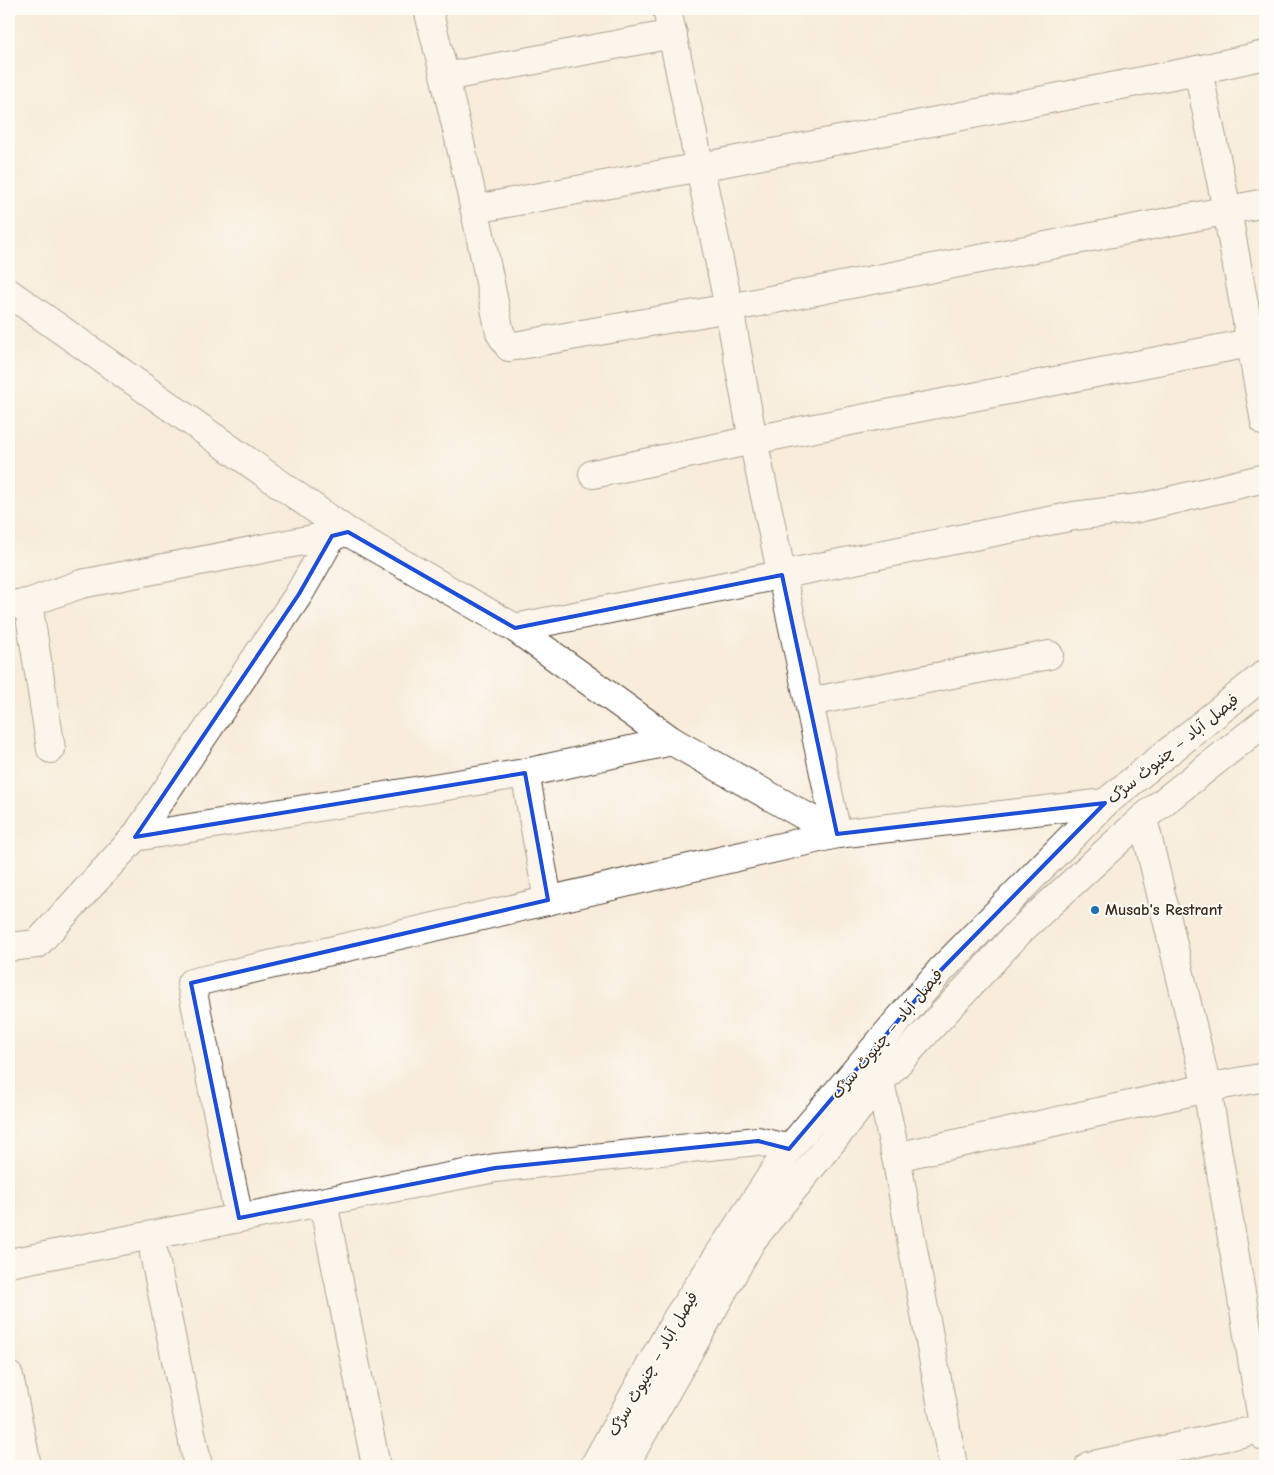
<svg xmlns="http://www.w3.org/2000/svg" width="1274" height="1475" viewBox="0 0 1274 1475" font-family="'Comic Neue','Playpen Sans Arabic',sans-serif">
  <rect width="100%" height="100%" fill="#fdfcf7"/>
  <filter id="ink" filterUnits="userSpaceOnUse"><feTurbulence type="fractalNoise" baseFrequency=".02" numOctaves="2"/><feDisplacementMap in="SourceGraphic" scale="10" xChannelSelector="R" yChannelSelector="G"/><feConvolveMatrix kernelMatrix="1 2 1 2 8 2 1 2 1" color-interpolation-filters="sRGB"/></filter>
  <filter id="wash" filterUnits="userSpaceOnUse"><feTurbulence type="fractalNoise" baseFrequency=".0096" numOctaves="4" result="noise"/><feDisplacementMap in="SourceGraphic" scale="20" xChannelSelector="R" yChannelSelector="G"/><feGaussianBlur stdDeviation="1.12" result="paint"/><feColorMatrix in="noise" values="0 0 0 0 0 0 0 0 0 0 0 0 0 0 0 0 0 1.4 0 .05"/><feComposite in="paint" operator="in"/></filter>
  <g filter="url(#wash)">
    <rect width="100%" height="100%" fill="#f8ecda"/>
  </g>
  <g filter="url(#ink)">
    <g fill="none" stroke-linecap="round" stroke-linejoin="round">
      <defs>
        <g id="minor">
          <path d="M428 9C455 116 479 225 500 333L509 347 729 308 1265 203"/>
          <polyline points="667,9 729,308 753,440 837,834"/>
          <polyline points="1198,70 1227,210 1265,422"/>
          <polyline points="445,77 673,34"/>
          <polyline points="475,209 701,167 1198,70 1265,55"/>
          <polyline points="9,293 348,532 515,628 672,741 837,834"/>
          <polyline points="593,474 753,440 1265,340"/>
          <polyline points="28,603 51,749"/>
          <polyline points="9,605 28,603 81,584 344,533"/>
          <polyline points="515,628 1074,516 1139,508 1265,478"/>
          <polyline points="809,702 1049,655"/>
          <polyline points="525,773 548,900"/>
          <polyline points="1143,818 1207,1088 1265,1437"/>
          <polyline points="135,837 525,773 672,741"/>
          <polyline points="9,947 37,944 135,837 299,594 332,536"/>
          <polyline points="880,1082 896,1157 953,1466"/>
          <polyline points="896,1157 1207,1088 1265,1077"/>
          <polyline points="323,1202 376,1466"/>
          <polyline points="239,1218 191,983 837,834 1105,803"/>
          <polyline points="154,1254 198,1466"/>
          <polyline points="9,1263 495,1168 758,1141 789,1149"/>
          <polyline points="9,1376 27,1466"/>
          <polyline points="1089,1466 1265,1428"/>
        </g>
        <g id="highway">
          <polyline points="594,1466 677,1318 789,1149 941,970 1105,803 1265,674"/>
          <polyline points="624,1466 752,1240 880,1082 1020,931 1143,818 1265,722"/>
        </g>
      </defs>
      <use href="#minor" stroke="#57473a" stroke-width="30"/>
      <use href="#highway" stroke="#57473a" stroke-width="30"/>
      <use href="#minor" stroke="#fff" stroke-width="28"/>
      <use href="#highway" stroke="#fff" stroke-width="28"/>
    </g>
  </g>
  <path d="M0 0H1274V1475H0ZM348 532 515 628 782 575 837 834 1105 803 941 970 789 1149 758 1141 495 1168 239 1218 191 983 548 900 525 773 135 837 299 594 332 536Z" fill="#f8ecda" fill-opacity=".55" fill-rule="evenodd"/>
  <path fill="none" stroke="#1d4ed8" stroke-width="4" stroke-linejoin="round" d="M348 532 515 628 782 575 837 834 1105 803 941 970 789 1149 758 1141 495 1168 239 1218 191 983 548 900 525 773 135 837 299 594 332 536Z"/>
  <circle fill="#1f6fb2" stroke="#fdfcf7" stroke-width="2" cx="1095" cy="910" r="5"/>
  <g text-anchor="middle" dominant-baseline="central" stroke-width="4" stroke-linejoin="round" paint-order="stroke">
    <g font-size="16" fill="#3b2a1e" stroke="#fdfcf7">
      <text transform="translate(1173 749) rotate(-39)">فیصل آباد – چنیوٹ سڑک</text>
      <text transform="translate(887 1034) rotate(-50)">فیصل آباد – چنیوٹ سڑک</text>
      <text transform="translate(653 1364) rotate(-60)">فیصل آباد – چنیوٹ سڑک</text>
    </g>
    <g font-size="16" font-weight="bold" fill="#3b2a1e" stroke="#fdfcf7" text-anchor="start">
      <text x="1105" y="910">Musab's Restrant</text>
    </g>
  </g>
  <rect width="1274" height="1475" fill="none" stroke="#fdfcf7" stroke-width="30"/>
</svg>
